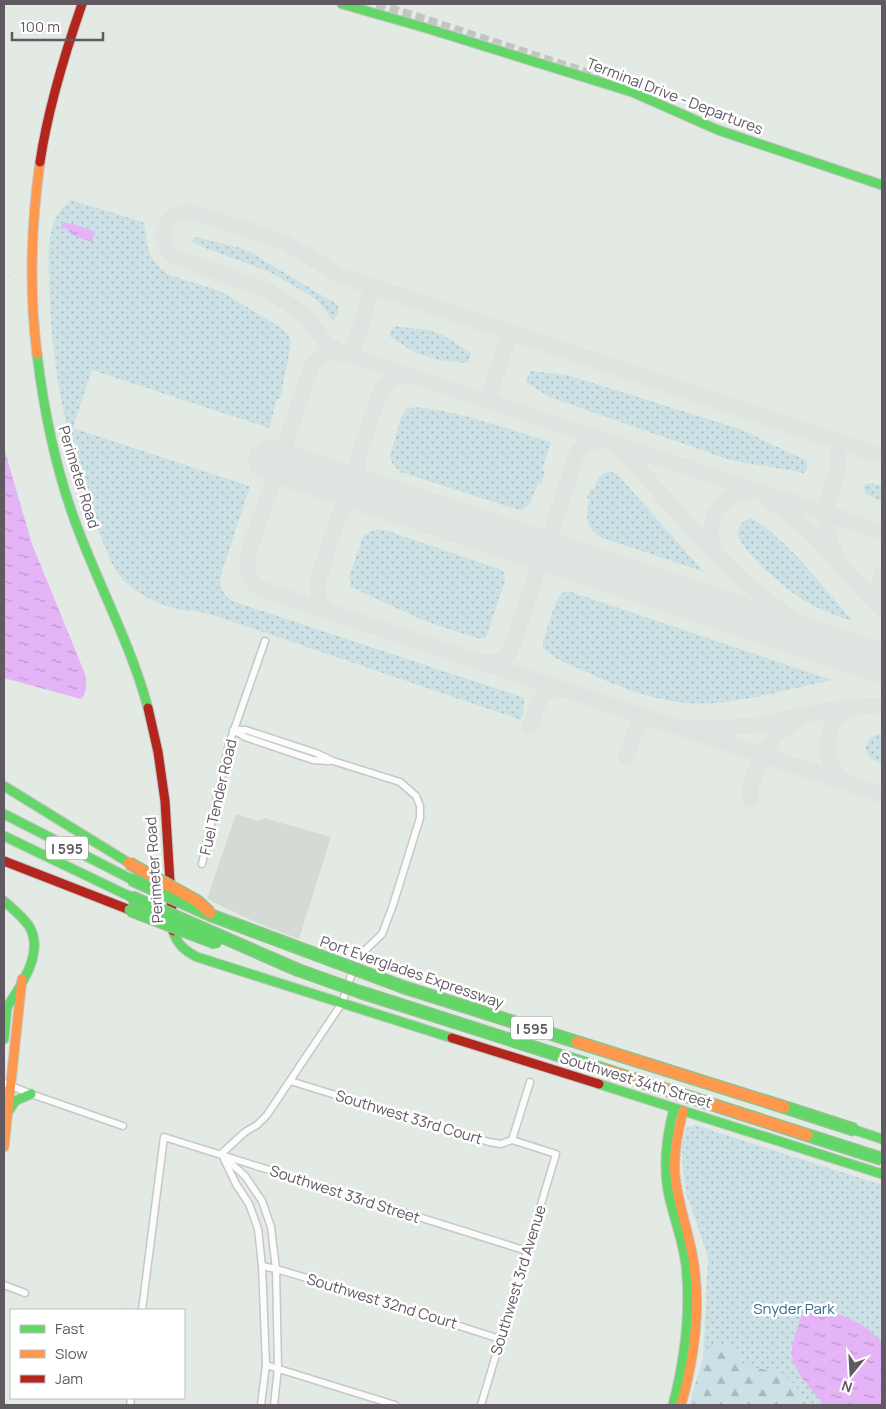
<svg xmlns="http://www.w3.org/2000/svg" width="886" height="1409" viewBox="0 0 886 1409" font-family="Manrope,sans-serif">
  <defs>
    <pattern id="green-dots" width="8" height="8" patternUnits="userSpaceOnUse" patternTransform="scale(1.25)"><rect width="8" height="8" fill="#cce1e5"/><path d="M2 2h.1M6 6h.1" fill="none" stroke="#a9b9bd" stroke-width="1.8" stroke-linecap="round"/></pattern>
    <pattern id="forest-firs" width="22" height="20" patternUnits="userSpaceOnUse" patternTransform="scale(1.25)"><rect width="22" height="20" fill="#cce1e5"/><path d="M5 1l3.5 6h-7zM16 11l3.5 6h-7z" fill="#a9b9bd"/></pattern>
    <pattern id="water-ripples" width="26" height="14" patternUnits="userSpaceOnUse" patternTransform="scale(1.25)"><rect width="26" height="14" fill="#e4b4f7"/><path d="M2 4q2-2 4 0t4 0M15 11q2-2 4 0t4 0" fill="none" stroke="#bc95cb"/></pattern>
  </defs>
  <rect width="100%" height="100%" fill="#e3eae3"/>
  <polygon fill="#d4dbd4" points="236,814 258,821 264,818 331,837 299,939 253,921 207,899"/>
  <g fill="url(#green-dots)">
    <path d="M71 200 143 222C146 228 146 235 147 242 148 256 157 267 169 275L217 290 231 297 283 329 290 337 291 345 280 399H277L269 428 92 370 73 428 250 486 220 578C220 588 224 596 232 601L525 698 521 720 216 616C204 612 194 611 182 610 160 606 135 594 120 576 111 565 106 549 100 535 69 455 51 370 49 284 49 266 47 245 52 228 55 216 62 208 71 200Z"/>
    <polygon points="195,237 241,248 250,252 338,305 338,313 333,321 319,302 314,298 270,272 197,245 192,241"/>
    <polygon points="393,326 429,330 445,336 471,353 468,363 438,360 414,352 389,336"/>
    <polygon points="530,371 567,375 740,429 807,461 807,469 804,473 730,460 549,397 526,382"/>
    <path d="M414 407C461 411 507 429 551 442L542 470 545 472 541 484 538 483 530 504 521 511 401 472C395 467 391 464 390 456L401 417 406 409Z"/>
    <path d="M610 471 618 475 704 572 602 538C585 530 585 515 590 500L587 498 591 488 594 489C597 479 600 474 610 471Z"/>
    <polygon points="870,483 882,485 882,502 866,494 863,489 864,485"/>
    <path d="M751 518C785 536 826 591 853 621 835 616 819 609 803 600 788 591 742 552 738 535 737 525 743 521 751 518Z"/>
    <polygon points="379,529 385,530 502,570 504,573 505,581 486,638 479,639 422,620 351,587 349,577 363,536 370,531"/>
    <path d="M568 591 832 680C787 689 732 707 686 703 651 699 620 688 589 673 574 666 553 660 543 647V642L555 604 562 593Z"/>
    <path d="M882 733V764L871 759 865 748C868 738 873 735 882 733Z"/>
    <polygon points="695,1125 882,1185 882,1405 689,1405 703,1359 708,1257 686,1193 683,1170 682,1146 686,1128"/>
  </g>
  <polygon fill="url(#forest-firs)" points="724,1344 733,1347 744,1366 784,1373 808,1401 815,1405 689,1405 703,1359 711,1345"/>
  <g fill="url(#water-ripples)">
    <polygon points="63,222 77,225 95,232 92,242 72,235 67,229 61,228"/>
    <path d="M4 448 32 544 85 674C86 684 88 691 81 699L4 678Z"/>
    <path d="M812 1309C837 1310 865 1323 882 1342V1405H824C815 1394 793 1370 792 1356 791 1345 795 1336 798 1326 800 1318 803 1311 812 1309Z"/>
  </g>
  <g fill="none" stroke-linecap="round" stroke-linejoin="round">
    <g stroke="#e0e4e0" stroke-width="16">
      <polyline points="352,356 372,287"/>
      <polyline points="487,401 510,333"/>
      <path d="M617 446 626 454C677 511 724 572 787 615 817 635 850 649 882 663"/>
      <path d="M882 456 341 276 284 242 196 213C167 207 152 239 175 257L268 291 304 314 325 342 337 351 882 532"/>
      <path d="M304 471C289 472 277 475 270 490 265 506 245 555 247 570 248 578 254 584 261 589L882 795"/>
      <path d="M304 471C290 463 284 452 288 436L311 368C318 356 327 351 341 353"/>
      <path d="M373 494C364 489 357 481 357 470 356 460 377 400 382 389 390 378 398 375 410 376"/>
      <path d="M769 501C815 527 844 574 882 609"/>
      <path d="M715 553C701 522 722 489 757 491"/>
      <polyline points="835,555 829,536 827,518 828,500 837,473 838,441"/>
      <path d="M576 562C561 555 551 548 552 530L577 453C586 443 592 440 606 440"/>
      <polyline points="882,574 879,586 882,604"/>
      <path d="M329 611C319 603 316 595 318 582 323 566 336 516 345 505 352 496 363 495 373 494"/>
      <path d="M485 663 501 660 511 650 537 572C548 560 559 560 574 562"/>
      <path d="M530 727C537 707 538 689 564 690"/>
      <polyline points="693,727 718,728 750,726 827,710 858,707"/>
      <polyline points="626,758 641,715"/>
      <path d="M752 779C761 755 773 731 798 720"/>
      <path d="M846 782C821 767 821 724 848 710 858 705 871 706 882 705"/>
      <polyline points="751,800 751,784 757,771"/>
    </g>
    <polyline stroke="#e0e4e0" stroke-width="41" points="269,460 882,663"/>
    <polyline stroke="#c2c6c3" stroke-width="9" stroke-dasharray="9 4.5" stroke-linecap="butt" points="377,4 621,84"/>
    <defs>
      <g id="street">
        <polyline points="235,731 245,737 313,760 329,761"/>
        <polyline points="202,864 229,744 265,641"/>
        <polyline points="290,1081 489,1142 501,1144 512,1140 556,1154 481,1405"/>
        <polyline points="4,1083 31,1094 123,1126"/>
        <polyline points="512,1140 530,1082"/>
        <polyline points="221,1154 245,1132 257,1125 267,1115 342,1003 357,958 382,934 393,905 420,818 420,806 416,796 400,782 333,761 316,753 246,730 233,730"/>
        <polyline points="223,1156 245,1176 262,1201 271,1227 276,1269 278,1368 274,1405"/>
        <polyline points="224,1159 236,1184 249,1204 258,1229 262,1266 266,1365 261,1405"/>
        <polyline points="262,1266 276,1269 334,1286 500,1339"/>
        <polyline points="4,1285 25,1293"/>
        <polyline points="142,1310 164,1137 527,1251"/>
        <polyline points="266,1365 395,1405"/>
        <polyline points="130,1405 131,1398"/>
      </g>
      <g id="fast">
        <polyline points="342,4 426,28 632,92 718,130 882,185"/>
        <path d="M37 354C44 412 56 470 76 524 99 586 131 645 148 708"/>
        <polyline points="4,786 129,863"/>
        <polyline points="4,814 131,879"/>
        <polyline points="4,836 131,897"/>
        <path d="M4 901C13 909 22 916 29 926 46 954 18 989 4 1012"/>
        <path d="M173 931C177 944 185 951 197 957L452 1038"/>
        <polyline points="4,1039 7,1007"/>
        <polyline points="599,1084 882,1174"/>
        <polyline points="10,1109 15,1101 31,1094"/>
        <polyline points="855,1130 882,1139"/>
        <path d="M673 1405C685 1359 691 1312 686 1265 683 1240 673 1216 668 1191 663 1163 667 1135 674 1108"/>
      </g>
      <g id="slow">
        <path d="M37 354C29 290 31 226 40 162"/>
        <polyline points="4,1147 22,979"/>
        <path d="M681 1405C694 1359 701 1313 694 1265 690 1235 678 1206 675 1175 673 1154 678 1132 683 1111"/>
      </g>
      <g id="jam">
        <path d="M40 162C48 108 64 56 82 4"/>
        <polyline points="148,708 158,752 165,801 173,931"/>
        <polyline points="4,861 130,910"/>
        <polyline points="452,1038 599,1084"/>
      </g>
    </defs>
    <use href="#street" stroke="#c6c7c7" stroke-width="9"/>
    <use href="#fast" stroke="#c6c6c7" stroke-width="11"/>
    <use href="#slow" stroke="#c6c6c7" stroke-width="11"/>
    <use href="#jam" stroke="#c6c6c7" stroke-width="11"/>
    <use href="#street" stroke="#fbfcfb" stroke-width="6"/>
    <use href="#fast" stroke="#63d668" stroke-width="9"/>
    <use href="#slow" stroke="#ff974d" stroke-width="9"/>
    <use href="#jam" stroke="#b3261e" stroke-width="9"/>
    <g stroke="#dedede" stroke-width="2" stroke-dasharray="1 6" stroke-linecap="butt">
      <path d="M60 4C0 178 0 361 59 535 75 577 95 618 111 659 125 697 135 736 141 776 148 816 149 856 151 896 153 943 157 990 155 1037 153 1075 148 1113 143 1150 136 1204 129 1257 122 1310"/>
      <path d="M4 879C37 898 75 916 102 943 149 990 144 1043 139 1104 136 1143 131 1182 126 1221"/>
      <polyline points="112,1310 124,1215"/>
      <polyline points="88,1405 89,1398"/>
      <polyline points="100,1405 101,1398"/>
      <polyline points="111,1405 111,1398"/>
      <polyline points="194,1405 206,1311"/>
    </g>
    <defs>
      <g id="fast-bridge">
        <polyline points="131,879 213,916 403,987 577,1042"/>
        <polyline points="131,897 298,970 360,992 605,1070"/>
        <polyline points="130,910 216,943"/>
        <polyline points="784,1107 855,1130"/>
        <polyline points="807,1135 882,1159"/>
      </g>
      <g id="slow-bridge">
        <polyline points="129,863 197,901 210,913"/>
        <polyline points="577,1042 784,1107"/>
        <polyline points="605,1070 807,1135"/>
      </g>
    </defs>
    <use href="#fast-bridge" stroke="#92c190" stroke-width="14" stroke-linecap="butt"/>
    <use href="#slow-bridge" stroke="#92c190" stroke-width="14" stroke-linecap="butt"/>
    <use href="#fast-bridge" stroke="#63d668" stroke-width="11"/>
    <use href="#slow-bridge" stroke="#ff974d" stroke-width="11"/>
  </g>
  <g text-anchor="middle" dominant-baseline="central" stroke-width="5" stroke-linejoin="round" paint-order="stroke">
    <g fill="#fff" stroke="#908b91" stroke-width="1">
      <rect x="46" y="836.5" width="42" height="23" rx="4"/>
      <rect x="511" y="1016.5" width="42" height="23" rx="4"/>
    </g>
    <g font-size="14" font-weight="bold" fill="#605962">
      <text x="67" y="848">I 595</text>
      <text x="532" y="1028">I 595</text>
    </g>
    <g font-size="15" fill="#605962" stroke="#fff">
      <text transform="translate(675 96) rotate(21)">Terminal Drive - Departures</text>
      <text transform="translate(79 477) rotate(73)">Perimeter Road</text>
      <text transform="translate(218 797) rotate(-77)">Fuel Tender Road</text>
      <text transform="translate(154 870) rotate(-94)">Perimeter Road</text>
      <text transform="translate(412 972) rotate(19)">Port Everglades Expressway</text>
      <text transform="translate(636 1080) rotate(17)">Southwest 34th Street</text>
      <text transform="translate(409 1117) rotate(17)">Southwest 33rd Court</text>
      <text transform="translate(345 1194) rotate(18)">Southwest 33rd Street</text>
      <text transform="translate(518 1280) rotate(-73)">Southwest 3rd Avenue</text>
      <text transform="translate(382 1301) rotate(17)">Southwest 32nd Court</text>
    </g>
    <g font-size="15" fill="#316c89" stroke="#fff">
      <text x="794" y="1308">Snyder Park</text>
    </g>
  </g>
  <rect width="886" height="1409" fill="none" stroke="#605962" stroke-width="10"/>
  <rect x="10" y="1309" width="175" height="90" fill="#ffffff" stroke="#bfbdc0"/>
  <rect x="20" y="1325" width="25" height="8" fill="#63d668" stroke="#bfbdc0"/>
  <text x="55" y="1334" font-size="15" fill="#605962">Fast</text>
  <rect x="20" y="1350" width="25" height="8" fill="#ff974d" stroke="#bfbdc0"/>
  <text x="55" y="1359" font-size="15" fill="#605962">Slow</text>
  <rect x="20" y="1375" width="25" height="8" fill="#b3261e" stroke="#bfbdc0"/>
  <text x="55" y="1384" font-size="15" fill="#605962">Jam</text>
  <g transform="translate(851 1374) rotate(198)" stroke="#ffffff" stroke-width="4" paint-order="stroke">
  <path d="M0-4L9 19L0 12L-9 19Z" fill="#605962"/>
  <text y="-8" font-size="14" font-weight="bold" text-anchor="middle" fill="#605962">N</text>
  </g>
  <path d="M12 32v8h91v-8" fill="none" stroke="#605962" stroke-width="2.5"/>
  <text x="20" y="32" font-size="15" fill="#605962" stroke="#ffffff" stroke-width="4" paint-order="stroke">100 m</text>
</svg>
